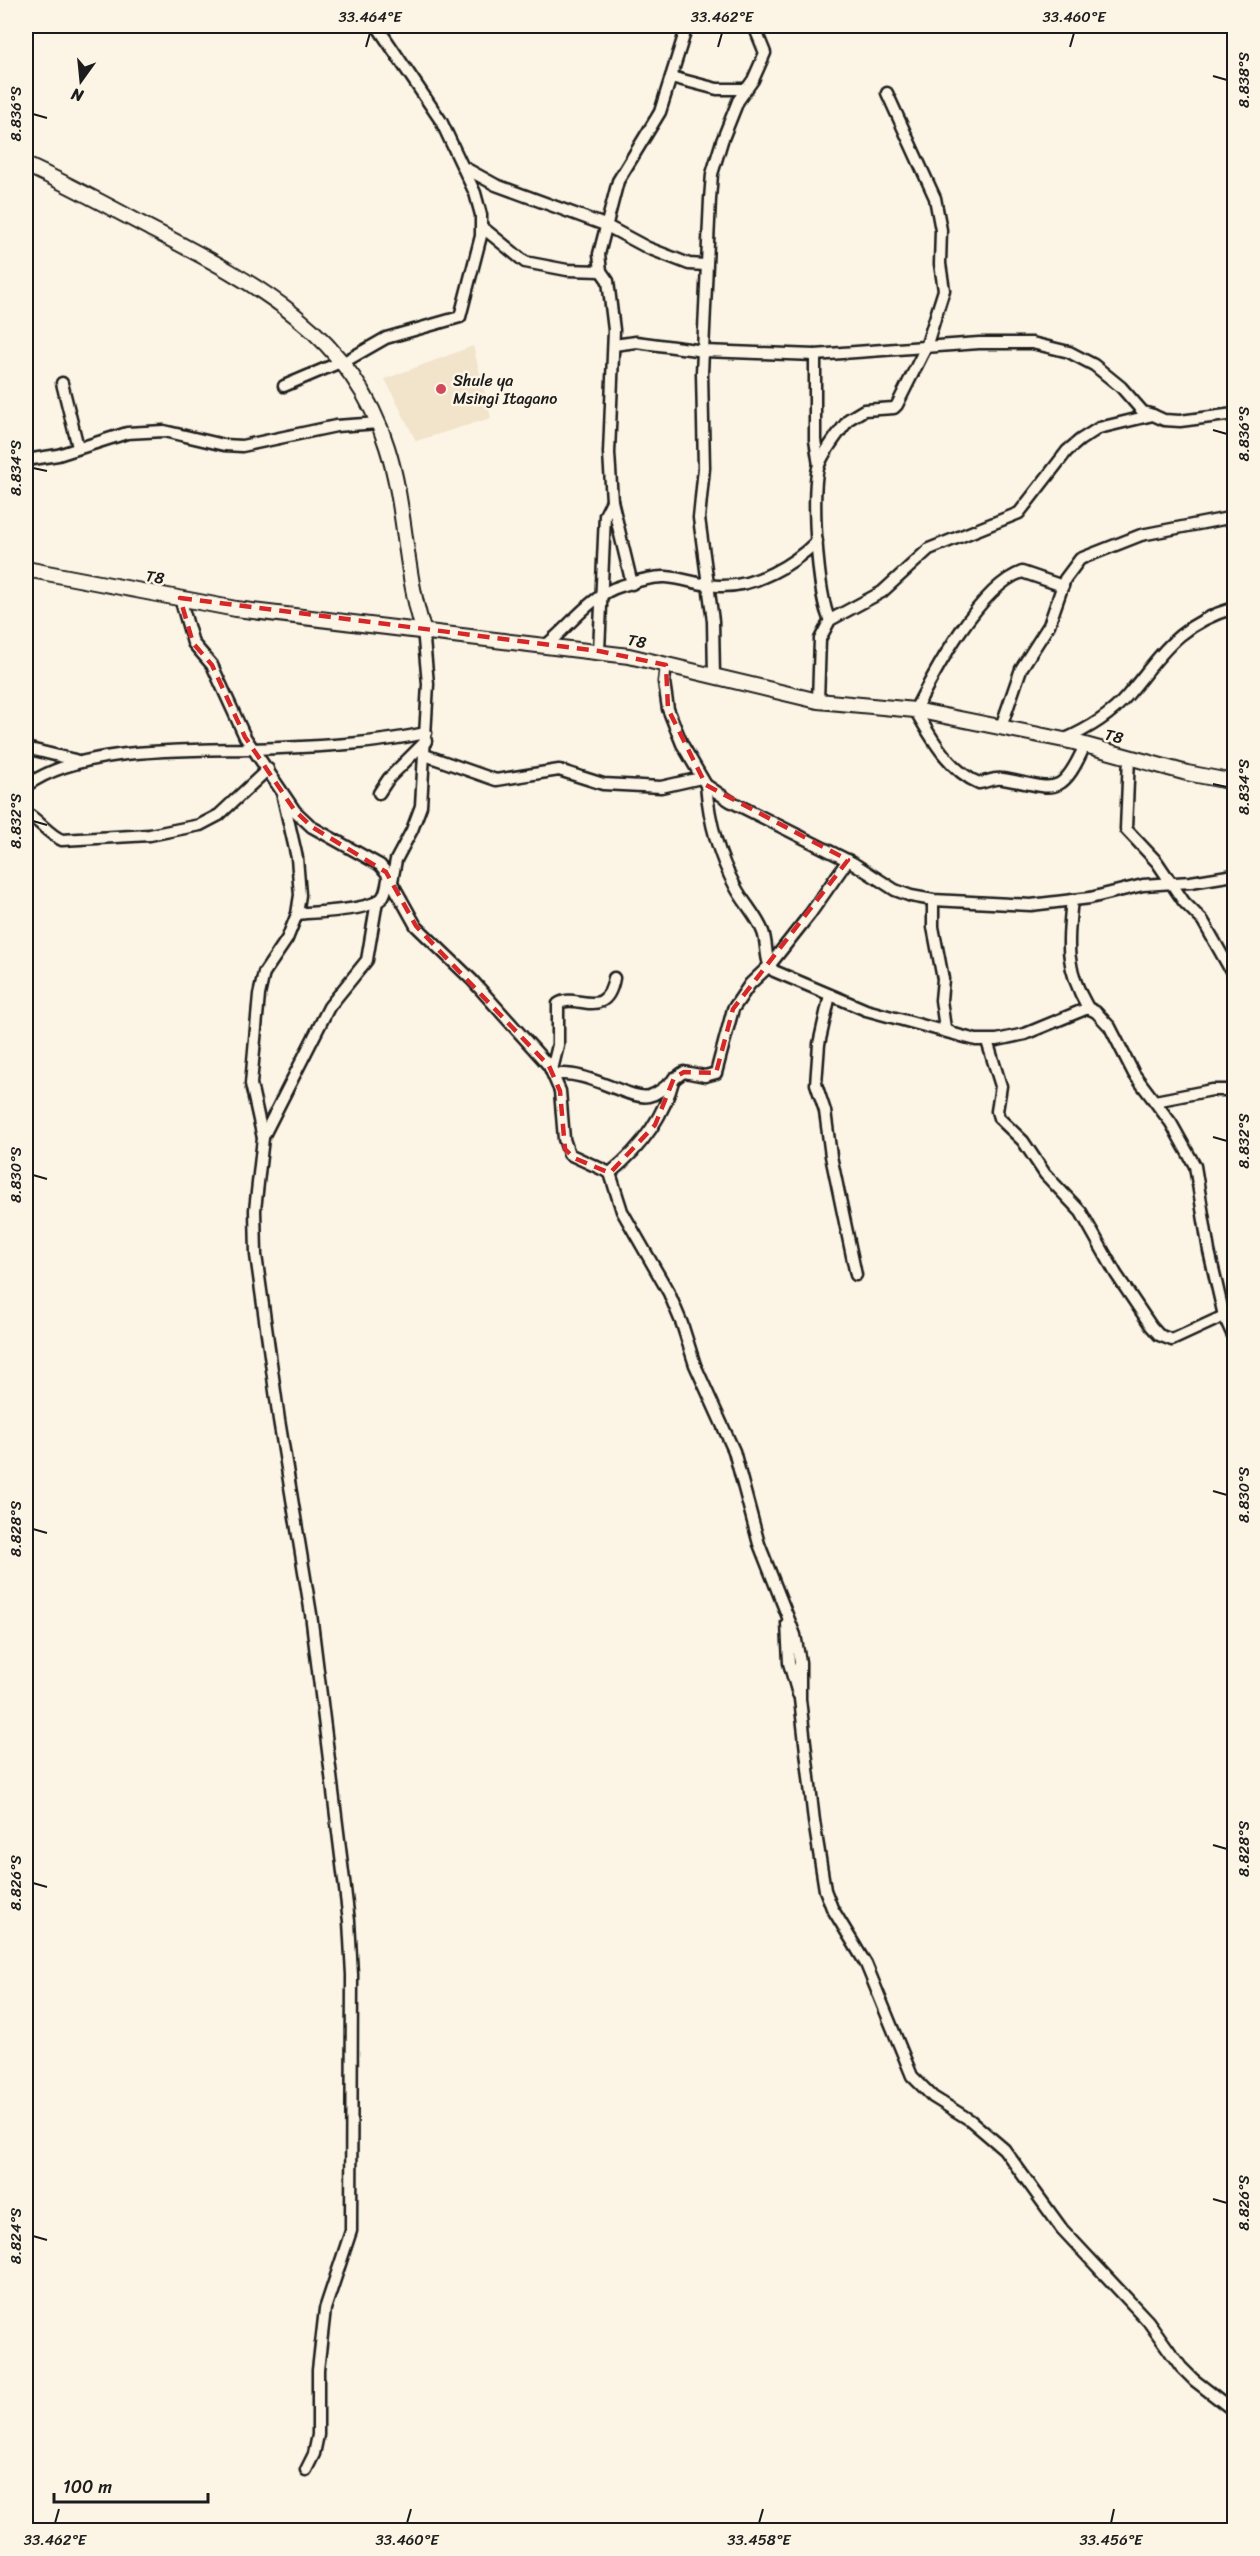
<svg xmlns="http://www.w3.org/2000/svg" width="1260" height="2556" viewBox="0 0 1260 2556" font-family="Sriracha,sans-serif">
  <rect width="100%" height="100%" fill="#fcf5e5"/>
  <filter id="ink" filterUnits="userSpaceOnUse"><feTurbulence type="fractalNoise" baseFrequency=".0167" numOctaves="2"/><feDisplacementMap in="SourceGraphic" scale="12" xChannelSelector="R" yChannelSelector="G"/><feConvolveMatrix kernelMatrix="1 2 1 2 8 2 1 2 1" color-interpolation-filters="sRGB"/></filter>
  <g filter="url(#ink)">
    <polygon fill="#f2e3cb" points="473,346 491,418 416,441 385,379"/>
    <g fill="none" stroke-linecap="round" stroke-linejoin="round">
      <defs>
        <g id="street">
          <polyline points="671,77 717,89 746,89"/>
          <polyline points="465,168 496,185 605,225 648,248 689,264 705,265"/>
          <polyline points="482,227 525,262 567,270 601,271"/>
          <polyline points="614,345 636,342 704,351 815,355 979,343 1032,343 1069,352 1094,365 1121,387 1143,412 1153,415"/>
          <polyline points="815,355 815,440 819,465"/>
          <polyline points="344,362 386,338 460,317 481,236 481,215 475,193 441,121 377,26"/>
          <polyline points="62,383 78,447"/>
          <polyline points="284,386 343,361"/>
          <polyline points="26,460 58,455 127,433 164,431 224,445 242,446 336,426 379,423"/>
          <polyline points="632,584 612,501 609,453 614,330 608,281 601,271 599,254 618,181 660,112 687,26"/>
          <path d="M1063 586 1022 572C979 587 935 671 915 710 931 737 949 771 979 783 988 782 994 777 1003 779 1053 787 1060 801 1085 745"/>
          <polyline points="180,598 193,643 212,665 245,737 295,811 312,827 380,865 386,872 416,926 472,980 549,1066 560,1091 564,1139 569,1154 610,1173 622,1211 669,1293 682,1324 695,1365 734,1451 759,1544 795,1635 800,1662 800,1699 814,1821 825,1890 832,1908 866,1964 912,2076 933,2097 970,2120 1004,2149 1062,2229 1148,2321 1181,2367 1194,2380 1234,2411"/>
          <path d="M830 620C818 601 810 488 819 465 825 449 839 433 849 419L864 410 894 408 897 405 926 347 944 290 940 264 941 230 935 198 887 93"/>
          <path d="M546 645C569 627 592 594 621 586 634 582 652 576 666 577 684 578 701 586 720 586 755 587 793 565 817 541"/>
          <polyline points="599,651 605,515 612,501"/>
          <polyline points="666,665 664,682 668,709 682,744 706,785 730,801 853,863 895,890 911,896 933,900 1031,905 1090,898 1143,885 1191,882 1234,875"/>
          <polyline points="714,677 713,621 699,518 704,468 702,373 710,199 712,174 722,141 738,101 753,80 765,53 754,26"/>
          <polyline points="818,701 820,639 830,620 882,592 929,549 1019,513 1067,451 1080,440 1099,428 1153,415 1164,420 1180,421 1234,414"/>
          <polyline points="1001,727 1021,669 1049,625 1065,579 1080,559 1141,535 1234,517"/>
          <path d="M1063 740C1086 730 1110 716 1127 696 1162 654 1178 624 1234 608"/>
          <polyline points="26,748 75,760"/>
          <polyline points="425,755 496,780 559,770 603,784 661,787 701,778"/>
          <polyline points="1129,757 1126,829 1157,862 1184,902 1203,921 1234,976"/>
          <path d="M706 785C709 821 719 857 736 888 744 903 757 916 763 932 768 945 764 962 774 971L866 1010 976 1040H997L1025 1034 1088 1008 1096 1012 1110 1027 1134 1074 1171 1123 1195 1166 1209 1251 1224 1316 1234 1338"/>
          <path d="M26 786C85 742 207 752 280 748 330 746 377 743 426 733"/>
          <polyline points="379,793 389,778 426,741"/>
          <polyline points="283,797 297,858 300,895 297,914 287,939 264,973 259,995 251,1084 263,1138 255,1210 256,1255 279,1420 311,1614 349,1921 352,1975 351,2231 325,2309 318,2370 318,2435 314,2454 306,2470"/>
          <path d="M26 813C39 820 49 835 62 840L150 835 200 825 219 815 268 769"/>
          <polyline points="392,881 396,860 412,830 421,806 428,684 423,629"/>
          <polyline points="933,900 933,927 943,979 941,1000 945,1028 952,1033"/>
          <path d="M1072 900C1067 944 1065 968 1088 1008"/>
          <path d="M297 914C315 912 370 911 382 898 387 892 387 882 389 875"/>
          <polyline points="830,995 819,1044 816,1084 825,1111 831,1156 856,1275"/>
          <polyline points="987,1041 1001,1086 997,1111 999,1118 1023,1141 1045,1174 1081,1212 1116,1274 1151,1326 1159,1335 1172,1340 1224,1316"/>
          <path d="M552 1070 558 1045V1004C575 991 606 1023 614 978"/>
          <path d="M554 1075C585 1068 630 1101 649 1096 662 1093 672 1079 684 1072L705 1076 716 1073 733 1009 750 984 769 966 810 914 848 860"/>
          <polyline points="1155,1101 1212,1090 1234,1090"/>
          <polyline points="263,1137 329,1007 367,960 377,901"/>
          <path d="M610 1173C642 1147 664 1117 674 1078"/>
          <polyline points="787,1623 789,1663 798,1694"/>
        </g>
        <g id="secondary">
          <path d="M26 165C68 184 110 207 151 229 251 281 351 331 387 447 406 506 404 569 423 629"/>
          <polyline points="26,569 236,609 629,656 818,701 915,710 1074,742 1187,773 1234,782"/>
        </g>
      </defs>
      <use href="#street" stroke="#1c1c1c" stroke-width="15"/>
      <use href="#secondary" stroke="#1c1c1c" stroke-width="18"/>
      <use href="#street" stroke="#fcf5e5" stroke-width="10"/>
      <use href="#secondary" stroke="#fcf5e5" stroke-width="14"/>
    </g>
  </g>
  <path fill="none" stroke="#d62828" stroke-width="4.5" stroke-dasharray="12 8" stroke-linejoin="round" d="M180 598 599 651 666 665 668 709 706 785 848 860 733 1009 716 1073 684 1072 674 1078 655 1125 610 1173 574 1158 565 1149 560 1091 549 1066 416 926 386 872 312 827 295 811 245 737 212 665 193 643Z"/>
  <path fill="none" stroke="#1c1c1c" stroke-width="2" d="M366 47 370 33M718 47 722 33M1070 47 1074 33M1213 76 1227 80M33 114 47 118M1213 430 1227 434M33 468 47 471M1213 784 1227 787M33 821 47 825M1213 1137 1227 1141M33 1175 47 1179M1213 1491 1227 1495M33 1529 47 1533M1213 1845 1227 1849M33 1883 47 1887M1213 2199 1227 2203M33 2236 47 2240M55 2523 59 2509M407 2523 411 2509M759 2523 763 2509M1111 2523 1114 2509"/>
  <circle fill="#d1495b" stroke="#fcf5e5" stroke-width="2" cx="441" cy="389" r="6"/>
  <g text-anchor="middle" dominant-baseline="central" stroke-width="5" stroke-linejoin="round" paint-order="stroke">
    <g font-size="16" fill="#1c1c1c" stroke="#fcf5e5" text-anchor="start">
      <text x="453" y="380">Shule ya<tspan x="453" dy="18">Msingi Itagano</tspan></text>
    </g>
    <g font-size="16" fill="#1c1c1c" stroke="#fcf5e5">
      <text transform="translate(155 577) rotate(10)">T8</text>
      <text transform="translate(637 641) rotate(12)">T8</text>
      <text transform="translate(1114 736) rotate(15)">T8</text>
    </g>
  </g>
  <rect width="1260" height="2556" fill="none" stroke="#fcf5e5" stroke-width="66"/>
  <g transform="translate(81 81) rotate(195)" stroke="#fcf5e5" stroke-width="4.5" paint-order="stroke">
  <path d="M0-4.5L10 22L0 15L-10 22Z" fill="#1c1c1c"/>
  <text y="-9" font-size="16" font-weight="bold" text-anchor="middle" fill="#1c1c1c">N</text>
  </g>
  <path d="M54 2493v9h154v-9" fill="none" stroke="#1c1c1c" stroke-width="3"/>
  <text x="63" y="2493" font-size="18" fill="#1c1c1c" stroke="#fcf5e5" stroke-width="4.5" paint-order="stroke">100 m</text>
  <rect x="33" y="33" width="1194" height="2490" fill="none" stroke="#1c1c1c" stroke-width="2"/>
  <g font-size="15" text-anchor="middle" fill="#1c1c1c">
    <text x="370" y="22">33.464°E</text>
    <text x="722" y="22">33.462°E</text>
    <text x="1074" y="22">33.460°E</text>
    <text transform="translate(1244 80) rotate(-90)" y="5">8.838°S</text>
    <text transform="translate(16 114) rotate(-90)" y="5">8.836°S</text>
    <text transform="translate(1244 434) rotate(-90)" y="5">8.836°S</text>
    <text transform="translate(16 468) rotate(-90)" y="5">8.834°S</text>
    <text transform="translate(1244 787) rotate(-90)" y="5">8.834°S</text>
    <text transform="translate(16 821) rotate(-90)" y="5">8.832°S</text>
    <text transform="translate(1244 1141) rotate(-90)" y="5">8.832°S</text>
    <text transform="translate(16 1175) rotate(-90)" y="5">8.830°S</text>
    <text transform="translate(1244 1495) rotate(-90)" y="5">8.830°S</text>
    <text transform="translate(16 1529) rotate(-90)" y="5">8.828°S</text>
    <text transform="translate(1244 1849) rotate(-90)" y="5">8.828°S</text>
    <text transform="translate(16 1883) rotate(-90)" y="5">8.826°S</text>
    <text transform="translate(1244 2203) rotate(-90)" y="5">8.826°S</text>
    <text transform="translate(16 2236) rotate(-90)" y="5">8.824°S</text>
    <text x="55" y="2545">33.462°E</text>
    <text x="407" y="2545">33.460°E</text>
    <text x="759" y="2545">33.458°E</text>
    <text x="1111" y="2545">33.456°E</text>
  </g>
</svg>
